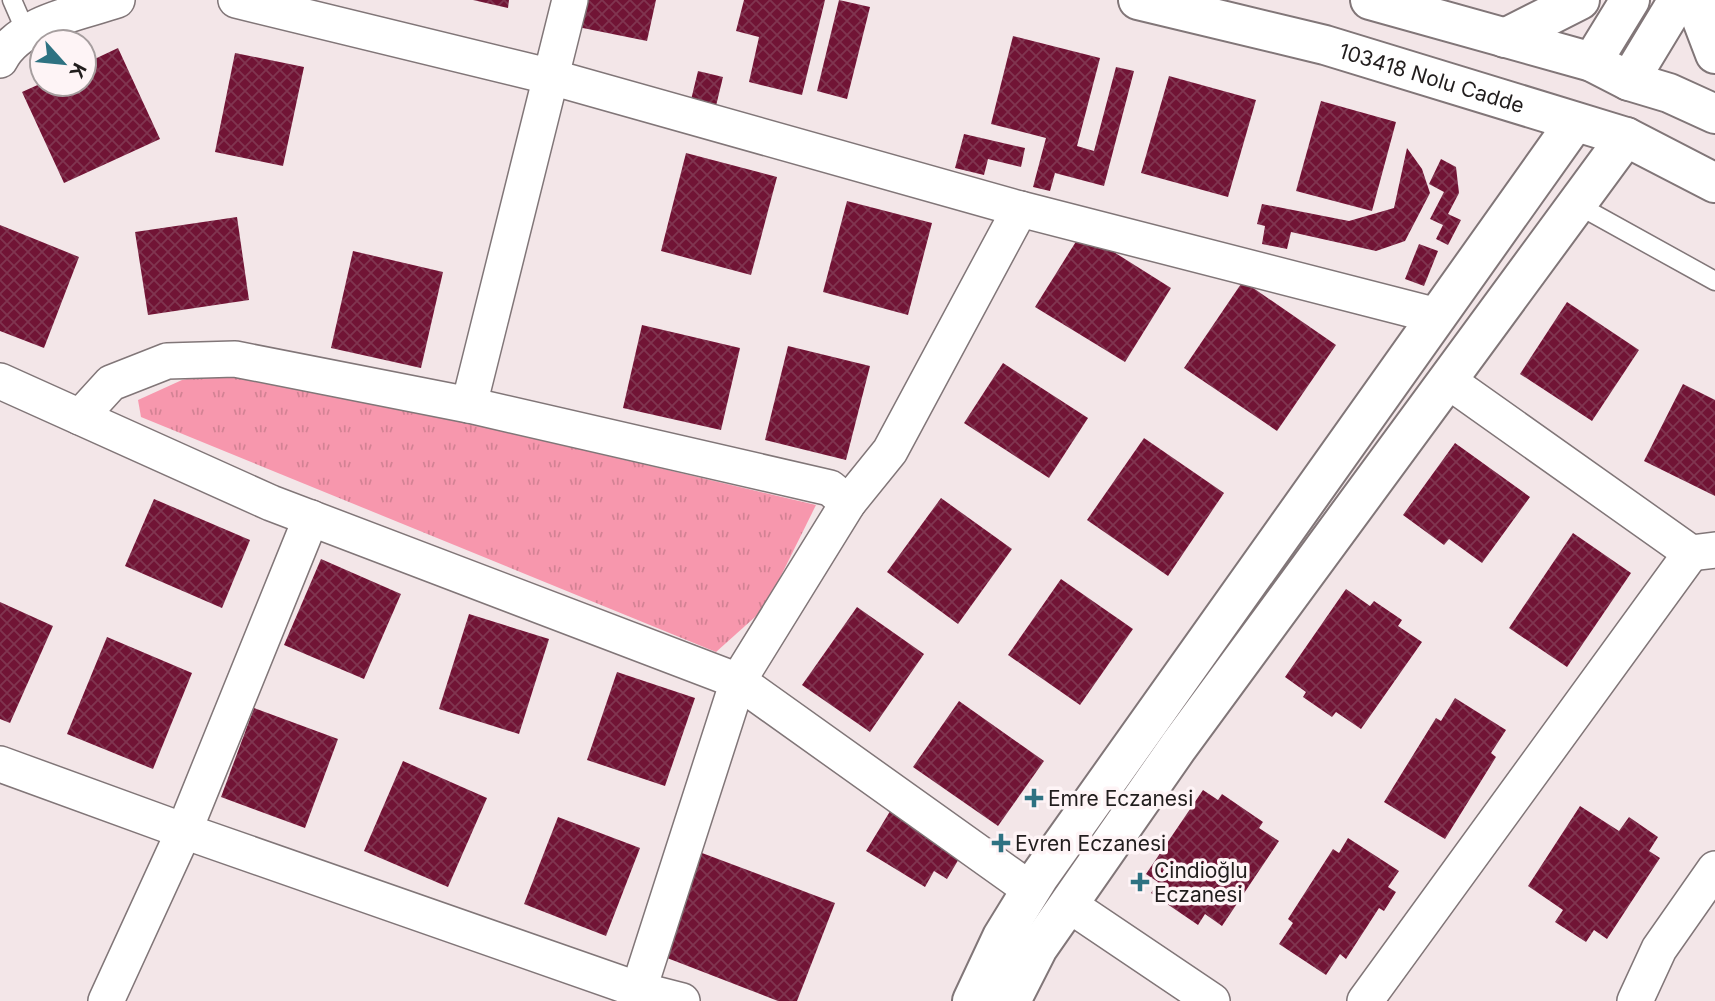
<svg xmlns="http://www.w3.org/2000/svg" width="1715" height="1001" viewBox="0 0 1715 1001" font-family="Inter,sans-serif">
  <defs>
    <pattern id="park-tufts" width="24" height="20" patternUnits="userSpaceOnUse" patternTransform="scale(1.75)"><rect width="24" height="20" fill="#f797ad"/><path d="M3 7l-1-3M5 7V3M7 7l1-3M15 17l-1-3M17 17v-4M19 17l1-3" fill="none" stroke="#d38294"/></pattern>
    <pattern id="building-cross-hatch" width="8" height="8" patternUnits="userSpaceOnUse" patternTransform="scale(1.75)"><rect width="8" height="8" fill="#711435"/><path d="M0 0l8 8M0 8l8-8" fill="none" stroke="#803550"/></pattern>
  </defs>
  <rect width="100%" height="100%" fill="#f3e6e8"/>
  <polygon fill="url(#park-tufts)" points="240,369 816,505 765,608 716,652 141,417 138,400 182,380"/>
  <g fill="url(#building-cross-hatch)">
    <polygon points="473,0 509,0 508,8"/>
    <polygon points="573,0 656,0 647,41 568,25"/>
    <polygon points="744,0 825,0 802,95 749,82 759,37 736,31"/>
    <polygon points="839,0 870,7 847,99 817,91"/>
    <polygon points="1013,36 1100,58 1077,146 1094,151 1116,67 1134,71 1104,186 1055,173 1050,191 1033,187 1046,138 991,124"/>
    <polygon points="118,48 160,139 64,183 22,92 42,83 84,84 84,64"/>
    <polygon points="235,53 304,67 283,166 215,152"/>
    <polygon points="698,71 723,77 715,110 690,104"/>
    <polygon points="1169,76 1256,100 1228,197 1141,173"/>
    <polygon points="1321,101 1396,122 1372,211 1296,191"/>
    <polygon points="964,134 1025,148 1021,167 988,159 984,175 955,168"/>
    <polygon points="1407,148 1422,169 1430,193 1405,241 1376,251 1291,232 1287,249 1262,244 1265,226 1257,224 1262,204 1349,221 1394,208"/>
    <polygon points="686,153 777,177 751,275 661,251"/>
    <polygon points="1441,159 1456,167 1459,193 1448,214 1461,220 1448,245 1436,239 1443,225 1430,219 1444,192 1429,184"/>
    <polygon points="847,201 932,223 908,315 823,292"/>
    <polygon points="237,217 249,300 148,315 135,232"/>
    <polygon points="0,225 79,257 44,348 0,331"/>
    <polygon points="1082,232 1171,288 1125,362 1035,307"/>
    <polygon points="1419,244 1438,251 1424,286 1405,279"/>
    <polygon points="353,251 443,272 421,368 331,348"/>
    <polygon points="1243,281 1336,345 1277,431 1184,368"/>
    <polygon points="1567,302 1639,350 1592,421 1520,374"/>
    <polygon points="642,325 740,348 721,430 623,408"/>
    <polygon points="788,346 870,366 846,460 765,440"/>
    <polygon points="1003,363 1088,418 1049,478 964,423"/>
    <polygon points="1683,384 1715,400 1715,496 1644,461"/>
    <polygon points="1144,438 1224,493 1168,576 1087,520"/>
    <polygon points="1455,443 1530,497 1482,563 1449,539 1444,545 1403,515"/>
    <polygon points="941,498 1012,549 958,624 887,572"/>
    <polygon points="154,499 250,540 222,608 125,566"/>
    <polygon points="1573,533 1631,573 1567,667 1509,628"/>
    <polygon points="321,559 401,594 364,679 284,645"/>
    <polygon points="1061,579 1133,629 1080,705 1008,655"/>
    <polygon points="1346,589 1370,606 1374,601 1402,620 1398,626 1422,642 1361,729 1336,712 1332,717 1303,697 1306,692 1285,677"/>
    <polygon points="0,602 53,626 10,723 0,719"/>
    <polygon points="857,607 924,654 870,732 802,685"/>
    <polygon points="469,614 549,639 519,734 439,709"/>
    <polygon points="107,637 192,673 153,769 67,734"/>
    <polygon points="617,672 695,698 665,786 587,760"/>
    <polygon points="1455,698 1506,730 1491,753 1496,757 1445,839 1384,802 1436,718 1441,721"/>
    <polygon points="959,701 1044,761 998,826 913,767"/>
    <polygon points="254,708 338,739 305,828 221,797"/>
    <polygon points="403,761 487,798 448,887 364,851"/>
    <polygon points="1203,790 1218,800 1222,794 1263,822 1259,828 1279,841 1222,926 1205,914 1198,925 1151,893 1158,882 1146,874"/>
    <polygon points="1580,806 1619,831 1629,817 1658,837 1649,851 1660,858 1607,939 1594,930 1586,942 1555,922 1563,910 1528,886"/>
    <polygon points="892,808 963,852 947,879 934,871 925,887 866,851"/>
    <polygon points="558,817 640,848 606,936 524,904"/>
    <polygon points="1348,838 1399,871 1388,887 1396,892 1384,911 1379,908 1346,959 1340,954 1326,975 1279,944 1293,923 1288,919 1333,849 1339,853"/>
    <polygon points="702,853 835,903 797,1001 778,1001 662,956 686,886"/>
  </g>
  <g fill="none" stroke-linecap="round" stroke-linejoin="round">
    <defs>
      <g id="service">
        <polyline points="12,0 26,32"/>
        <polyline points="1576,204 1715,281"/>
      </g>
      <g id="minor">
        <polyline points="236,0 544,75 1020,209 1437,316"/>
        <path d="M0 60C19 22 79 13 117 0"/>
        <polyline points="1447,380 1691,553 1715,550"/>
        <polyline points="0,381 271,503 738,681 1031,890"/>
        <polyline points="469,405 570,0"/>
        <polyline points="80,417 111,383 167,361 235,359 469,405 830,488 848,503"/>
        <polyline points="0,764 184,831 639,990 682,1001"/>
        <polyline points="1068,904 1212,1001"/>
        <polyline points="106,1001 184,831 311,518"/>
        <polyline points="635,1001 738,681 848,503 890,451 1020,209"/>
        <polyline points="1365,1001 1691,553"/>
        <polyline points="1635,1001 1659,949 1715,869"/>
      </g>
      <g id="tertiary">
        <polyline points="972,1001 1002,937 1039,877 1575,122"/>
        <polyline points="1011,1001 1038,948 1178,747 1626,137"/>
      </g>
      <g id="secondary">
        <path id="s1" d="M1138 0 1325 45 1626 137 1715 183"/>
        <polyline points="1370,0 1592,62 1629,81 1669,93 1715,114"/>
        <polyline points="1701,0 1702,20 1715,54"/>
        <polyline points="1505,38 1580,0"/>
        <polyline points="1592,62 1630,0"/>
        <polyline points="1629,81 1678,0"/>
      </g>
    </defs>
    <use href="#service" stroke="#817678" stroke-width="21"/>
    <use href="#minor" stroke="#817678" stroke-width="38"/>
    <use href="#tertiary" stroke="#817678" stroke-width="42"/>
    <use href="#secondary" stroke="#817678" stroke-width="42"/>
    <use href="#service" stroke="#fff" stroke-width="18"/>
    <use href="#minor" stroke="#fff" stroke-width="35"/>
    <use href="#tertiary" stroke="#fff" stroke-width="38"/>
    <use href="#secondary" stroke="#fff" stroke-width="38"/>
  </g>
  <g fill="#2e7282" stroke="#fef4f6" stroke-width="2.5">
    <path d="M1030.5 787.5h7v7h7v7h-7v7h-7v-7h-7v-7h7z"/>
    <path d="M997.5 832.5h7v7h7v7h-7v7h-7v-7h-7v-7h7z"/>
    <path d="M1136.5 871.5h7v7h7v7h-7v7h-7v-7h-7v-7h7z"/>
  </g>
  <g text-anchor="middle" dominant-baseline="central" stroke-width="7" stroke-linejoin="round" paint-order="stroke">
    <g font-size="21" fill="#211d1d" stroke="#fef4f6">
      <text stroke="none"><textPath href="#s1" startOffset="304">103418 Nolu Cadde</textPath></text>
    </g>
    <g font-size="21" fill="#211d1d" stroke="#fef4f6" text-anchor="start">
      <text x="1048" y="798">Emre Eczanesi</text>
      <text x="1015" y="843">Evren Eczanesi</text>
      <text x="1154" y="870">Cindioğlu<tspan x="1154" dy="24">Eczanesi</tspan></text>
    </g>
  </g>
  <g transform="translate(63 63) rotate(117)"><circle r="33" fill="#fef4f6" stroke="#a69e9f" stroke-width="2"/>
  <path d="M0-5L12 26L0 18L-12 26Z" fill="#2e7282"/>
  <text y="-10" font-size="19" font-weight="bold" text-anchor="middle" fill="#211d1d">K</text>
  </g>
</svg>
